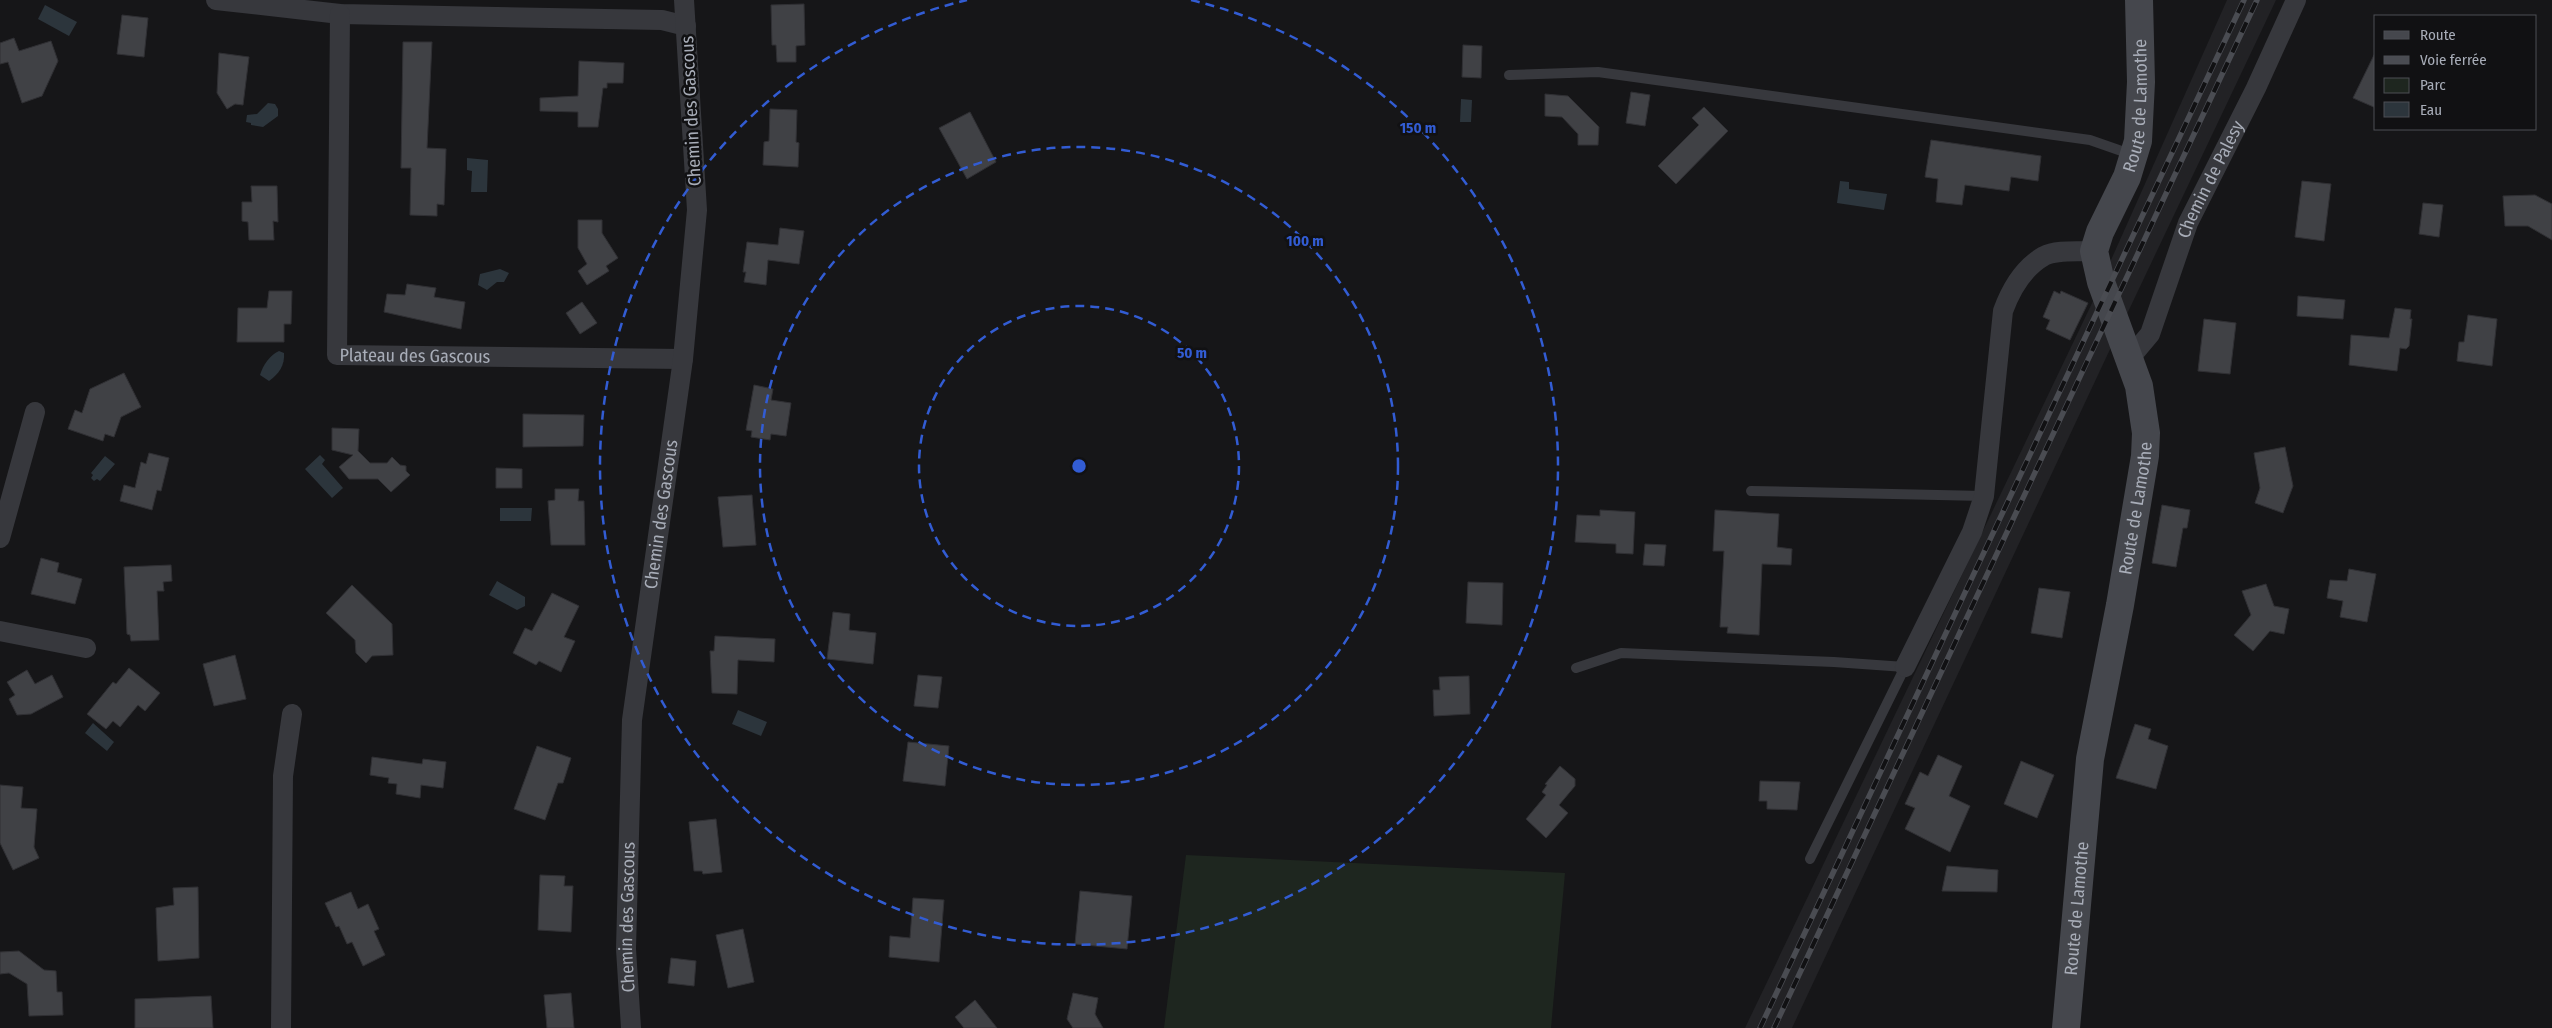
<svg xmlns="http://www.w3.org/2000/svg" width="2552" height="1028" viewBox="0 0 2552 1028" font-family="'Fira Sans Condensed',sans-serif">
  <rect width="100%" height="100%" fill="#161618"/>
  <g fill="#222225">
    <polygon points="2227,0 2276,0 2127,314 2107,269"/>
    <polygon points="2094,299 2112,345 1792,1028 1745,1028"/>
  </g>
  <polygon fill="#1e261f" points="1186,855 1565,873 1551,1028 1164,1028"/>
  <g fill="#2c353c">
    <polygon points="45,5 77,22 69,36 38,19"/>
    <polygon points="1461,99 1472,100 1471,122 1460,122"/>
    <polygon points="268,103 275,104 278,109 278,116 263,127 251,125 251,123 246,122 247,115 257,114"/>
    <polygon points="467,158 488,160 487,192 471,192 472,171 467,170"/>
    <polygon points="1840,181 1849,182 1849,189 1887,194 1884,210 1837,203"/>
    <polygon points="500,269 509,273 504,282 497,282 487,290 478,285 480,274"/>
    <path d="M279 351 284 353C285 365 279 374 269 381L260 375C263 365 270 355 279 351Z"/>
    <polygon points="320,455 325,460 322,464 343,488 332,498 305,469"/>
    <polygon points="105,456 115,464 100,481 97,479 94,481 91,478 93,475 91,473"/>
    <polygon points="500,508 532,508 531,521 500,521"/>
    <polygon points="497,581 525,597 525,606 517,610 489,595"/>
    <polygon points="738,710 767,722 761,736 732,724"/>
    <polygon points="93,723 114,742 107,751 85,733"/>
  </g>
  <g fill="#404145" stroke="#303034">
    <polygon points="804,4 805,45 796,46 796,62 777,62 776,45 772,45 771,5"/>
    <polygon points="122,15 148,18 144,57 117,54"/>
    <polygon points="14,38 19,51 51,41 58,61 42,96 22,103 8,62 0,64 0,43"/>
    <polygon points="403,42 432,42 427,148 446,149 444,205 437,204 437,216 410,215 411,168 401,168"/>
    <polygon points="1463,45 1482,46 1481,78 1462,77"/>
    <polygon points="2376,51 2376,108 2353,98"/>
    <polygon points="219,53 249,57 243,105 235,104 227,109 217,93"/>
    <polygon points="579,61 624,63 623,83 607,83 607,88 603,88 598,127 578,127 578,112 540,111 540,98 578,96"/>
    <polygon points="1631,92 1650,95 1645,126 1626,123"/>
    <polygon points="1545,94 1568,96 1599,127 1598,145 1578,145 1578,134 1562,117 1545,116"/>
    <polygon points="1704,107 1728,131 1676,184 1658,166 1699,125 1692,118"/>
    <polygon points="770,109 797,110 796,142 799,143 798,167 763,165 764,142 769,141"/>
    <polygon points="970,112 996,162 967,179 939,128"/>
    <polygon points="1931,140 2041,156 2038,181 2011,177 2009,191 1965,185 1962,205 1936,202 1938,179 1925,177"/>
    <polygon points="2302,181 2331,184 2324,241 2295,237"/>
    <polygon points="251,186 277,186 278,222 273,221 274,240 249,240 248,222 242,221 242,202 252,202"/>
    <polygon points="2535,195 2552,204 2552,240 2528,226 2505,226 2503,196"/>
    <polygon points="2423,203 2443,205 2439,237 2419,234"/>
    <polygon points="578,220 602,220 602,233 618,258 606,266 609,271 587,285 578,271 587,264 578,248"/>
    <polygon points="780,228 804,231 799,264 768,260 766,285 744,282 746,272 743,272 747,242 778,245"/>
    <polygon points="407,284 436,288 434,297 465,302 461,329 384,312 387,294 405,295"/>
    <polygon points="269,291 292,291 291,324 284,324 284,342 237,342 238,308 267,308"/>
    <polygon points="2054,291 2060,294 2061,291 2088,303 2070,340 2046,329 2050,320 2043,317"/>
    <polygon points="2298,296 2345,300 2343,319 2297,316"/>
    <polygon points="582,302 597,323 580,334 566,313"/>
    <polygon points="2395,308 2411,310 2410,319 2412,319 2409,346 2406,349 2400,348 2397,371 2349,365 2351,335 2389,338"/>
    <polygon points="2468,315 2497,319 2492,366 2457,361 2459,342 2464,342"/>
    <polygon points="2204,319 2236,323 2230,374 2198,371"/>
    <polygon points="124,373 141,407 121,417 114,437 105,434 103,441 68,429 75,410 82,413 90,389"/>
    <polygon points="754,385 773,389 771,400 791,403 786,436 771,434 770,440 751,437 752,431 746,430"/>
    <polygon points="523,414 584,415 583,446 523,447"/>
    <polygon points="332,428 359,429 358,451 370,463 387,463 392,457 400,465 406,466 406,471 410,475 391,492 378,479 349,479 339,467 353,455 332,450"/>
    <polygon points="2285,447 2293,486 2283,513 2255,503 2260,488 2254,453"/>
    <polygon points="149,453 169,458 161,491 157,490 152,510 120,501 124,485 135,488 141,462 146,464"/>
    <polygon points="496,468 522,469 522,488 496,488"/>
    <polygon points="555,489 579,489 578,501 584,501 585,545 551,545 548,501 555,500"/>
    <polygon points="752,495 756,545 723,547 718,497"/>
    <polygon points="2162,505 2190,510 2187,528 2183,528 2176,567 2152,563"/>
    <polygon points="1600,510 1635,512 1633,554 1616,553 1616,544 1575,542 1577,515 1600,516"/>
    <polygon points="1715,510 1779,514 1777,547 1792,549 1791,565 1762,564 1759,635 1727,633 1728,627 1720,627 1724,551 1713,551"/>
    <polygon points="1645,544 1666,545 1664,566 1643,565"/>
    <polygon points="41,558 59,563 57,572 82,579 75,604 31,594"/>
    <polygon points="171,565 172,581 163,582 164,591 157,591 159,640 131,641 130,635 127,634 124,567"/>
    <polygon points="2349,569 2376,574 2367,622 2340,617 2343,601 2327,598 2330,580 2347,581"/>
    <polygon points="1468,582 1503,583 1502,625 1466,623"/>
    <polygon points="2266,584 2274,606 2289,609 2284,634 2270,631 2253,651 2234,635 2251,615 2242,591"/>
    <polygon points="352,585 392,624 393,655 372,656 366,663 356,653 355,640 326,613"/>
    <polygon points="2039,588 2070,592 2062,638 2031,633"/>
    <polygon points="552,593 579,606 564,637 575,641 561,672 539,661 536,665 513,653 525,628 532,631"/>
    <polygon points="833,612 850,614 849,630 876,633 873,664 827,659"/>
    <polygon points="715,636 775,639 774,662 738,660 737,694 712,693 710,651 714,651"/>
    <polygon points="235,655 246,699 214,706 203,664"/>
    <polygon points="129,668 160,693 145,711 138,705 120,727 113,721 106,729 87,714 113,682 116,684"/>
    <polygon points="27,670 35,684 52,675 63,697 31,714 17,715 9,699 15,695 7,682"/>
    <polygon points="918,675 942,677 938,708 914,706"/>
    <polygon points="1469,676 1470,714 1434,716 1433,690 1440,690 1439,677"/>
    <polygon points="2135,724 2151,729 2148,739 2168,746 2156,789 2116,778"/>
    <polygon points="908,742 949,746 945,786 903,781"/>
    <polygon points="537,746 571,758 563,783 558,783 545,820 514,809"/>
    <polygon points="1938,755 1962,766 1949,796 1970,806 1950,852 1905,829 1915,808 1905,804 1920,772 1928,776"/>
    <polygon points="372,757 422,764 423,759 446,762 443,788 421,785 420,798 396,794 397,784 388,783 389,778 370,775"/>
    <polygon points="2021,761 2054,775 2037,818 2004,804"/>
    <polygon points="1560,766 1575,779 1575,786 1559,805 1568,813 1546,838 1526,819 1546,795 1542,792 1547,785 1545,784"/>
    <polygon points="1760,781 1800,782 1797,810 1767,809 1767,801 1759,801"/>
    <polygon points="0,785 23,787 21,808 37,809 34,847 39,858 13,870 0,843"/>
    <polygon points="716,819 722,872 703,874 702,871 694,871 689,822"/>
    <polygon points="1947,866 1998,870 1997,892 1942,891"/>
    <polygon points="540,875 565,876 564,886 573,886 571,932 538,930"/>
    <polygon points="198,887 199,958 158,961 156,908 174,905 173,888"/>
    <polygon points="1080,891 1132,896 1127,949 1075,944"/>
    <polygon points="351,892 358,909 368,904 379,929 374,931 385,955 363,966 352,942 347,944 339,926 336,927 325,903"/>
    <polygon points="913,898 944,900 939,962 889,957 890,936 910,938"/>
    <polygon points="743,929 754,982 728,988 716,935"/>
    <polygon points="19,951 44,970 56,971 57,992 62,992 63,1015 29,1016 27,984 9,973 0,974 0,952"/>
    <polygon points="671,958 696,961 694,986 668,983"/>
    <polygon points="571,993 574,1028 547,1028 544,995"/>
    <polygon points="1073,993 1098,998 1095,1014 1103,1028 1073,1028 1067,1019"/>
    <polygon points="211,996 213,1028 135,1028 135,999"/>
    <polygon points="975,1000 997,1028 964,1028 955,1017"/>
  </g>
  <g fill="none" stroke-linecap="round" stroke-linejoin="round">
    <g stroke="#37383d" stroke-width="10">
      <polyline points="1509,75 1598,72 2090,140 2133,155"/>
      <polyline points="1751,491 1984,496"/>
      <polyline points="1576,668 1621,653 1834,662 1905,667 1810,859"/>
    </g>
    <g stroke="#37383d" stroke-width="20">
      <polyline points="216,0 340,14 662,20 686,26"/>
      <path id="s1" d="M340 14 337 355 683 359"/>
      <path id="s2" d="M2129 359 2150 334 2188 223 2256 88 2296 0"/>
      <polyline points="0,538 35,412"/>
      <polyline points="0,631 86,648"/>
      <path d="M1905 667 1972 532 1984 496 2003 311C2011 289 2023 268 2044 256 2057 249 2080 252 2094 251"/>
      <polyline points="281,1028 283,776 292,714"/>
      <path id="s3" d="M631 1028 626 949 632 720 683 359 697 210 684 0"/>
    </g>
    <path stroke="#45474d" stroke-width="28" id="s4" d="M2066 1028 2090 759 2120 605 2145 456 2146 433 2139 386 2101 282 2094 251 2100 232 2127 177 2138 141 2141 82 2139 0"/>
    <defs>
      <g id="rail">
        <polyline points="1760,1028 2244,0"/>
        <polyline points="1774,1028 2257,0"/>
      </g>
    </defs>
    <use href="#rail" stroke="#4a4c52" stroke-width="5.5"/>
    <use href="#rail" stroke="#111113" stroke-width="4" stroke-dasharray="11" stroke-linecap="butt"/>
  </g>
  <g fill="none" stroke="#325cd3" stroke-width="2.5" stroke-dasharray="9 6">
    <circle cx="1079" cy="466" r="160"/>
    <circle cx="1079" cy="466" r="319"/>
    <path d="M1191 0A479 479 0 1 1 967 0"/>
  </g>
  <g text-anchor="middle" dominant-baseline="central" stroke-width="5" stroke-linejoin="round" paint-order="stroke">
    <g font-size="18" fill="#a8adb8" stroke="#111113">
      <text stroke="none"><textPath href="#s4" startOffset="945">Route de Lamothe</textPath></text>
      <text transform="translate(691 111) rotate(-93)">Chemin des Gascous</text>
      <text stroke="none"><textPath href="#s2" startOffset="199">Chemin de Palesy</textPath></text>
      <text stroke="none"><textPath href="#s1" startOffset="419">Plateau des Gascous</textPath></text>
      <text stroke="none"><textPath href="#s4" startOffset="525">Route de Lamothe</textPath></text>
      <text stroke="none"><textPath href="#s3" startOffset="516">Chemin des Gascous</textPath></text>
      <text stroke="none"><textPath href="#s4" startOffset="120">Route de Lamothe</textPath></text>
      <text stroke="none"><textPath href="#s3" startOffset="111">Chemin des Gascous</textPath></text>
    </g>
  </g>
  <circle cx="1079" cy="466" r="8" fill="#325cd3" stroke="#111113" stroke-width="2.5"/>
  <g font-size="15" text-anchor="middle" font-weight="bold" fill="#325cd3" stroke="#111113" stroke-width="5" stroke-linejoin="round" paint-order="stroke">
    <text x="1418" y="133">150 m</text>
    <text x="1305" y="246">100 m</text>
    <text x="1192" y="358">50 m</text>
  </g>
  <rect x="2374" y="15" width="162" height="115" fill="#111113" stroke="#4d4f55"/>
  <rect x="2384" y="31" width="25" height="8" fill="#45474d" stroke="#4d4f55"/>
  <text x="2420" y="40" font-size="15" fill="#a8adb8">Route</text>
  <rect x="2384" y="56" width="25" height="8" fill="#4a4c52" stroke="#4d4f55"/>
  <text x="2420" y="65" font-size="15" fill="#a8adb8">Voie ferrée</text>
  <rect x="2384" y="78" width="25" height="15" fill="#1e261f" stroke="#4d4f55"/>
  <text x="2420" y="90" font-size="15" fill="#a8adb8">Parc</text>
  <rect x="2384" y="102" width="25" height="15" fill="#2c353c" stroke="#4d4f55"/>
  <text x="2420" y="115" font-size="15" fill="#a8adb8">Eau</text>
</svg>
